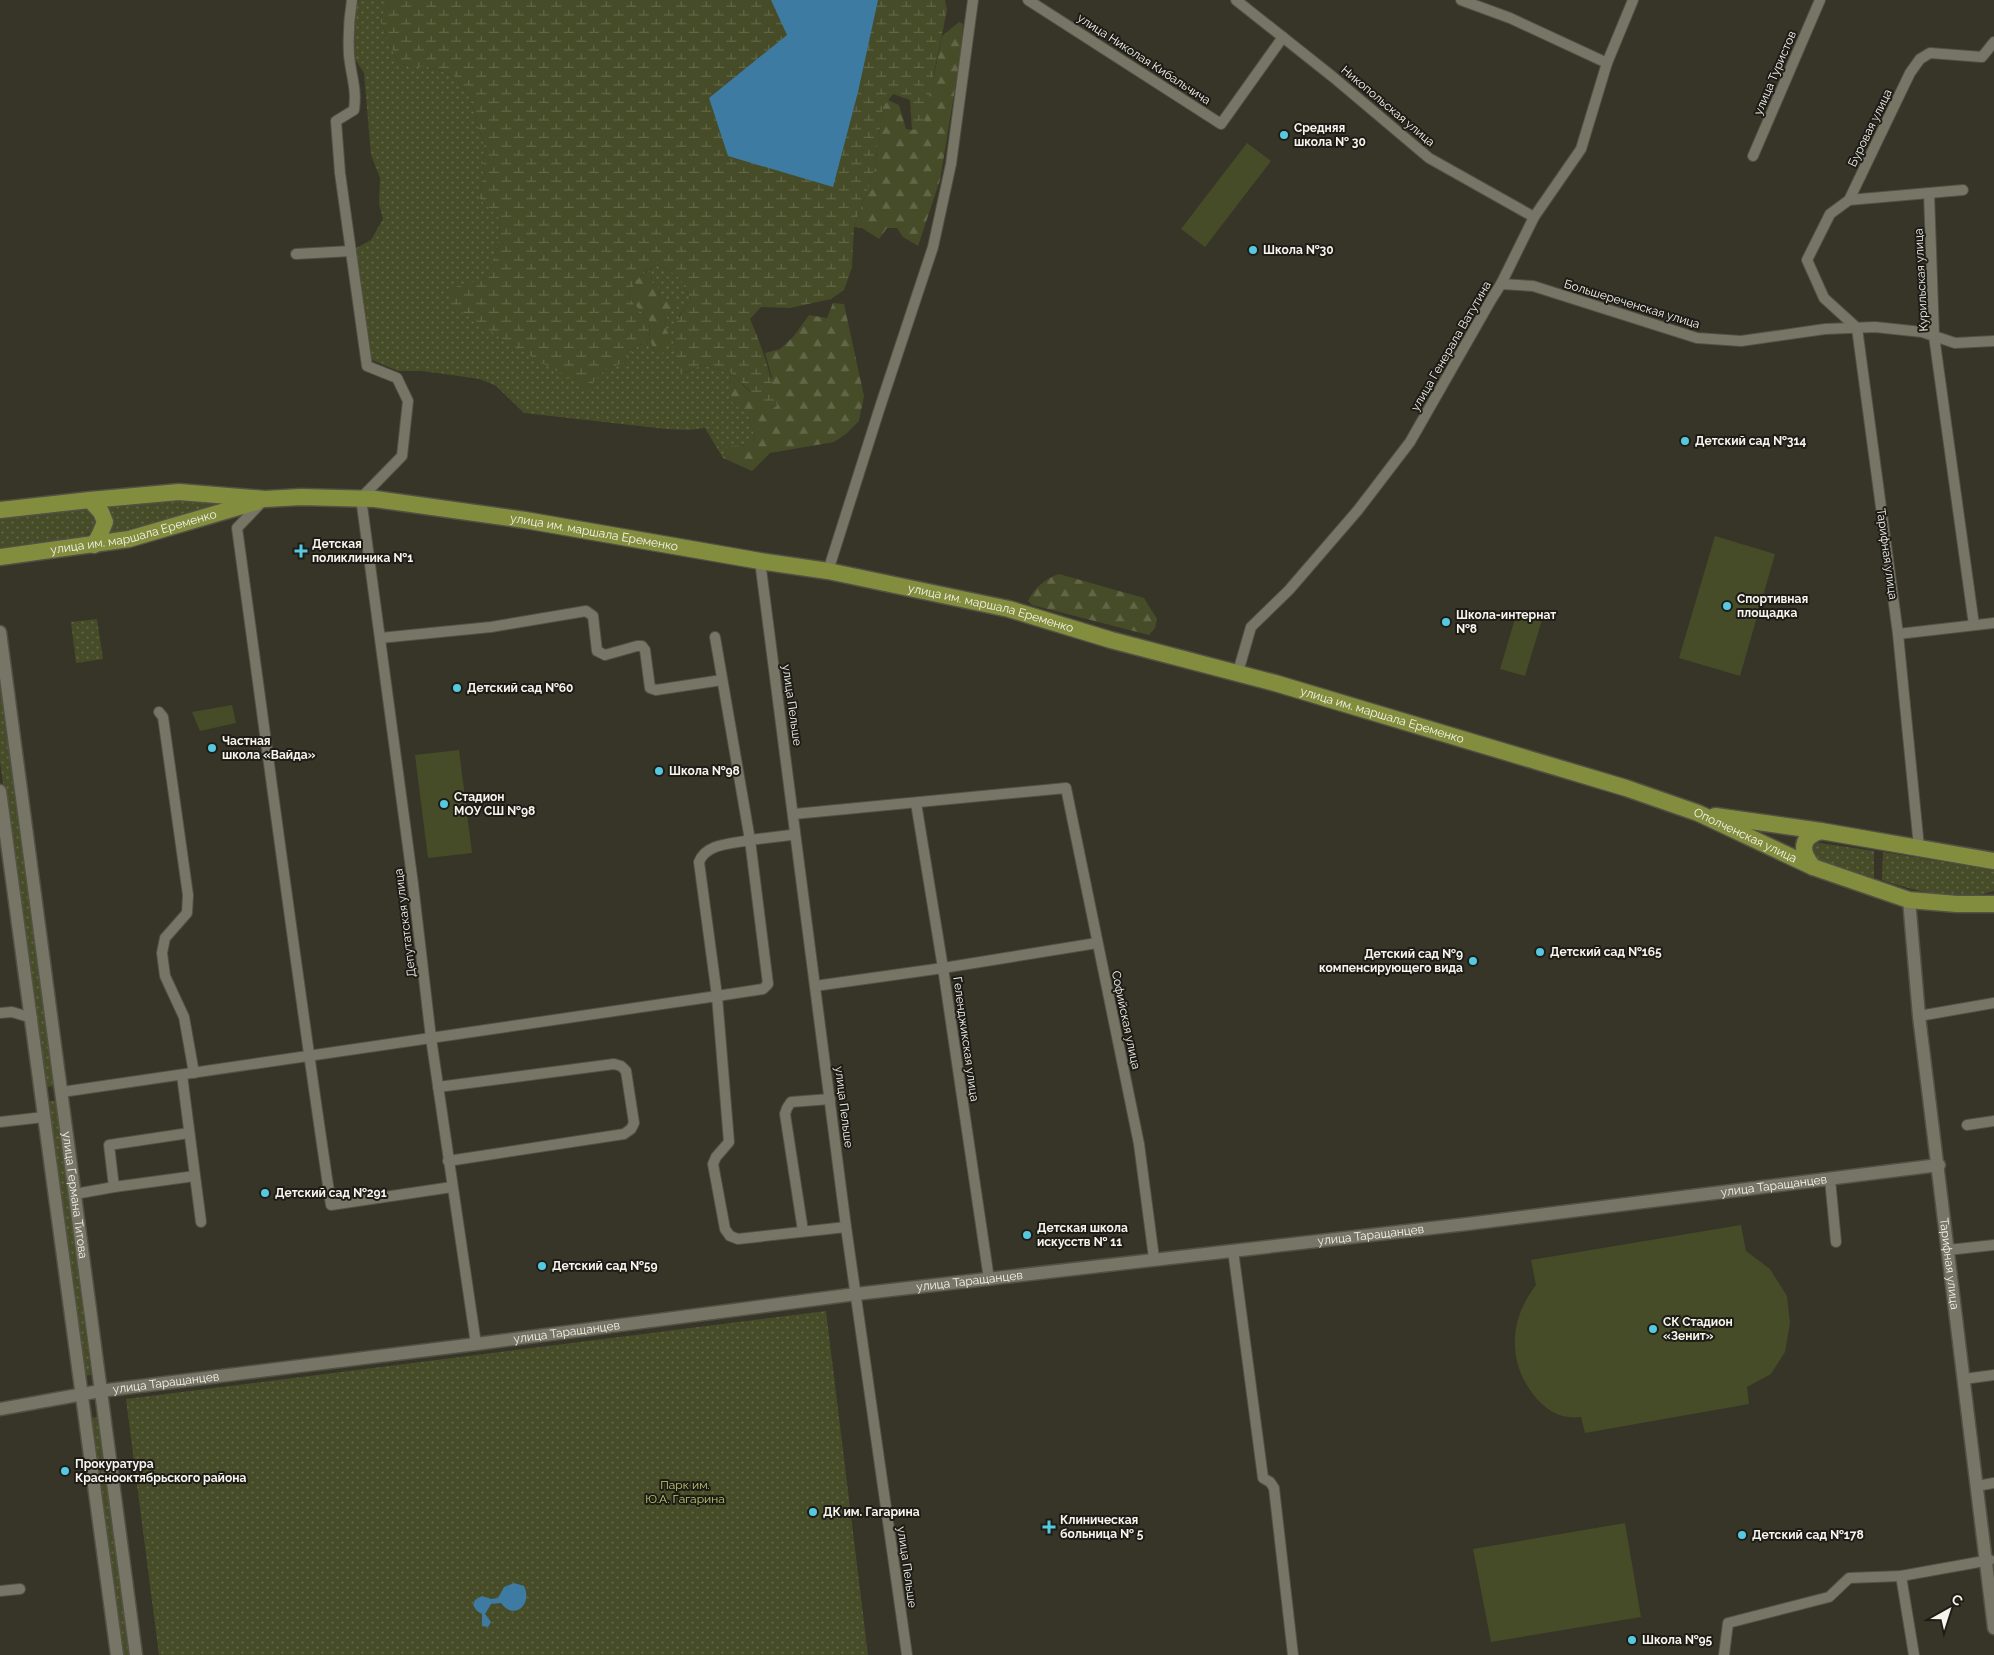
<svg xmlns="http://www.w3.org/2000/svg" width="1994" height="1655" viewBox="0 0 1994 1655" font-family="Raleway,sans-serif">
  <defs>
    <pattern id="grass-dots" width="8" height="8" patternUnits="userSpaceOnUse" patternTransform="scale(1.25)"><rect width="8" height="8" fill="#464c28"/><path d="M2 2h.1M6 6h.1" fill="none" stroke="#616647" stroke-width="1.8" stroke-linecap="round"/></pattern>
    <pattern id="forest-firs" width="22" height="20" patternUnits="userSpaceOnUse" patternTransform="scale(1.25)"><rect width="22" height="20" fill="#464c28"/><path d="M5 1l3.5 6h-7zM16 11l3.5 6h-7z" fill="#616647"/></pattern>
    <pattern id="wetland-marsh" width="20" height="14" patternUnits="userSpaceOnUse" patternTransform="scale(1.25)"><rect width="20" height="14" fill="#464c28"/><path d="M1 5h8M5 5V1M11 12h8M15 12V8" fill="none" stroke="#616647"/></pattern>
  </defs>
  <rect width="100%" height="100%" fill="#373527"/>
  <g fill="url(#grass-dots)">
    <path d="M359 0H390L380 20 397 61 410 67H429L454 76 468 93 484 145 483 175 479 198 500 219C500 241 495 259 485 280L458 286 587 389 605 370 623 363 635 348 650 339 654 352 669 312 661 302 657 285 651 282 652 274 649 270 656 264 677 275 691 299 679 316 682 374 702 365 731 373 729 386 748 414 755 439 749 445 728 446 723 458 705 428 689 430 666 429 524 413 496 386 480 379 422 371H398L365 357 351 251 371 240 383 219 379 204 380 178 371 155 364 73 349 50 348 22Z"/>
    <polygon points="218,500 226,504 107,535 106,503"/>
    <polygon points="83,508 92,512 96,521 92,532 84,536 0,548 0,518"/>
    <polygon points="97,619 103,659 76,663 71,622"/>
    <polygon points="0,676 55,1086 44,1087 0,761"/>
    <polygon points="1813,842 1874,851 1874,878 1813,858 1811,844"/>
    <path d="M1883 852 1994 870V891C1960 903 1915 891 1882 880Z"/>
    <polygon points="46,1101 56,1101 91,1375 82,1376"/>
    <polygon points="826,1311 868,1655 159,1655 126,1399"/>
    <polygon points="98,1417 129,1655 120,1655 89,1418"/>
  </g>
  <g fill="url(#forest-firs)">
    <polygon points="959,22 963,24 961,52 940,180 918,246 903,237 897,228 887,228 879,239 862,228 854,227 874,172 883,107 888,100 899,105 906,129 912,130 934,76 942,36"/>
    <polygon points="649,270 652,274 651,282 657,285 661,302 676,298 680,305 669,312 664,325 671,339 663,353 654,352 650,339 649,321 629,298 636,280"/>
    <polygon points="833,303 844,304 864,396 859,421 846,434 834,442 770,453 752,471 723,458 728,446 749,445 755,439 748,414 733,404 729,386 731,373 750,392 772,378 765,353 780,349 794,336 809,315 827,318"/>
    <path d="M1059 574 1144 598 1157 619 1155 628 1149 635 1032 605 1028 601C1035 587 1045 579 1059 574Z"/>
  </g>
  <path fill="url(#wetland-marsh)" d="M390 0H945L947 10 923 127 912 130 910 100 893 94 883 107 874 172 854 227 852 267 844 290 831 299 790 308 761 307 750 319C763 349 771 374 777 406L770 410 731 373 702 365 681 374C669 340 669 329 691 299L677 275 656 264 636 280 629 298 649 321 650 339 635 348 623 363 605 370 587 389 510 344 451 305 448 291 458 286 485 279C495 259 500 241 500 219L479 198 483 175 484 145 468 93 454 76 429 67H410L397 61 380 20Z"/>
  <g fill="#464c28">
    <polygon points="1247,143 1271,161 1205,247 1181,229"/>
    <polygon points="1715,536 1775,554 1740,676 1679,658"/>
    <polygon points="1517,612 1542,620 1525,676 1500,669"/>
    <polygon points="232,705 236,723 200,731 192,712"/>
    <polygon points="459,750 472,853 428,858 415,755"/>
    <path d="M1741 1225 1746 1251 1770 1269 1787 1296 1790 1323 1785 1352 1771 1374 1747 1387 1749 1404 1585 1433 1581 1417C1562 1419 1550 1413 1537 1399 1507 1364 1508 1321 1536 1285L1531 1260Z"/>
    <polygon points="1625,1523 1641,1617 1491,1642 1473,1549"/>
  </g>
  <g fill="#3e7ba2">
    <polygon points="771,0 878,0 858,92 833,187 728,156 709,98 787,35"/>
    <path d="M514 1583 524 1586C533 1605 514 1621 501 1603L491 1604 485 1614 491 1622 488 1627 482 1626V1614L477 1611 473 1605 475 1600 482 1596 491 1599 498 1598 504 1587Z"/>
  </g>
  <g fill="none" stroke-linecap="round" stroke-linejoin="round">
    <defs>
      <g id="minor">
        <path d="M352 0C349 18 348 37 349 55 351 76 357 88 354 110L336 121 340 173 367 366 397 378 408 401 402 456 361 498 413 884 431 1038 476 1344"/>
        <polyline points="1028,0 1221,124 1283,37"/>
        <polyline points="1236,0 1333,77 1429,158 1534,217"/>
        <polyline points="1461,0 1510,18 1607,63"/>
        <polyline points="1753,156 1820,0"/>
        <polyline points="1929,193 1934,336 1955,343 1994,341"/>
        <polyline points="1849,200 1963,190"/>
        <polyline points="296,254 351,251"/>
        <polyline points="1501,284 1533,286 1697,338 1741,341 1825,329 1875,327 1922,332 1934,336 1974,625"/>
        <path d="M262 502 237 528C268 753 297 979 331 1205L452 1187"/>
        <polyline points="760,561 846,1227 907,1655"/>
        <polyline points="828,571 880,407 933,247 951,164 973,0"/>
        <polyline points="1898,634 1994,623"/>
        <polyline points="715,637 750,840 791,835 795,832"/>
        <polyline points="380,638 491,627 586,611 593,616 597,651 605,655 637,646 642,646 645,650 650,688 656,690 722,680"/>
        <polyline points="1238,672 1251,627 1289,590 1358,510 1410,442 1491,300 1501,284 1534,217 1581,149 1607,63 1633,0"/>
        <polyline points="159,712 163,717 188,895 187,913 165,938 162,953 165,976 184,1017 194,1073"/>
        <polyline points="916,803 943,968 989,1279"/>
        <polyline points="794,814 1066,788 1139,1144 1154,1258"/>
        <path d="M750 840 768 984 763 989 717 996 699 862C706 843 732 844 750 840Z"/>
        <polyline points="1919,847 1898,634 1857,328 1824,298 1807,260 1830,214 1849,200 1910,73 1920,59 1930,53 1982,57 1994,42"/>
        <polyline points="815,986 943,968 1097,943"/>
        <polyline points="0,1013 12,1012 32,1018"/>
        <polyline points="1919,1016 1994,1003"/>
        <polyline points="182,1075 201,1222"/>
        <polyline points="438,1087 614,1064 621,1066 626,1071 634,1123 631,1129 624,1134 448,1161"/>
        <polyline points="62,1092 717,996 729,1142 716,1157 713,1164 725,1229 730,1236 738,1239 846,1227"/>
        <polyline points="0,1122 44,1117"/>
        <polyline points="1967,1125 1994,1121"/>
        <polyline points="189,1133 109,1145 114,1187 195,1176"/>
        <polyline points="1830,1179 1836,1242"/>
        <polyline points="75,1194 114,1187"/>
        <polyline points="803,1231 785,1114 787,1108 791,1102 830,1099"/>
        <polyline points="1233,1250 1263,1478 1270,1482 1274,1488 1293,1655"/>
        <polyline points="1948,1250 1994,1245"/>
        <polyline points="1964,1379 1994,1375"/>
        <polyline points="1977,1486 1994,1483"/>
        <polyline points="0,1591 20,1589"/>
        <polyline points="1724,1655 1728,1623 1829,1597 1849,1578 1901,1576"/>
        <polyline points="1914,1655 1901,1576 1990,1560"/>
      </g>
      <g id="tertiary">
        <path id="s1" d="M0 632 136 1655"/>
        <polyline points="0,791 117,1655"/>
        <path id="s2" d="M1909 900 1919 1016 1994 1628"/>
        <path id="s3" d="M0 1409 100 1391 476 1344 856 1294 1467 1224 1939 1165"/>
      </g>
      <g id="trunk">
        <polyline points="90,500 101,512 105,522 100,534 94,545"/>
        <path id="s4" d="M0 510 90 500 179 492 265 499 301 497 375 499 525 520 760 561 828 571 1009 609 1111 640 1275 683 1626 788 1698 813 1813 867 1909 900 1957 904H1994"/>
        <path id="s5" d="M0 557 129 539 256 502"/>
        <polyline points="1715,816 1821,831 1994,861"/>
        <path d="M1813 867C1800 851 1800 837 1821 831"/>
      </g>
    </defs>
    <use href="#minor" stroke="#535044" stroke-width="12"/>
    <use href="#tertiary" stroke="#535044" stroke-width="15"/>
    <use href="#trunk" stroke="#535044" stroke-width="19"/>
    <use href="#minor" stroke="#777565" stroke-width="10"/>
    <use href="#tertiary" stroke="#777565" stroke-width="12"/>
    <use href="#trunk" stroke="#828e3e" stroke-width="16"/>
  </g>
  <g fill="#56c9e0" stroke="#1d1c16" stroke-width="2">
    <circle cx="1284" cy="135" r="5"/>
    <circle cx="1253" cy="250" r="5"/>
    <circle cx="1685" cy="441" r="5"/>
    <path d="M298.5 543.5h5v5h5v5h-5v5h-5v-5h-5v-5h5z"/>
    <circle cx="1727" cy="606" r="5"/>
    <circle cx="1446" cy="622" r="5"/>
    <circle cx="457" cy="688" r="5"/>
    <circle cx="212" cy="748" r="5"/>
    <circle cx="659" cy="771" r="5"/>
    <circle cx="444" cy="804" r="5"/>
    <circle cx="1540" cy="952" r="5"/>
    <circle cx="1473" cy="961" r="5"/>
    <circle cx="265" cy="1193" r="5"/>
    <circle cx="1027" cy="1235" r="5"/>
    <circle cx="542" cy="1266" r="5"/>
    <circle cx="1653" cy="1329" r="5"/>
    <circle cx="65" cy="1471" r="5"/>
    <circle cx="813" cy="1512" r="5"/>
    <path d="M1046.5 1519.5h5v5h5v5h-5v5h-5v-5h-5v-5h5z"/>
    <circle cx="1742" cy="1535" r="5"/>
    <circle cx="1632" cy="1640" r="5"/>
  </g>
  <g text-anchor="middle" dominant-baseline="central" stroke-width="4" stroke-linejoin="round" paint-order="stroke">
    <g font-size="12" fill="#f6f4ec" stroke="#1d1c16">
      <text transform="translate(1144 59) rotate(33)">улица Николая Кибальчича</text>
      <text transform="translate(1775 73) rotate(-67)">улица Туристов</text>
      <text transform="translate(1388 106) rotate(40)">Никопольская улица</text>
      <text transform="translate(1870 128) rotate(-64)">Буровая улица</text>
      <text transform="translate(1921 280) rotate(-93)">Курильская улица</text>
      <text transform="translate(1632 304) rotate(17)">Большереченская улица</text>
      <text transform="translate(1451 346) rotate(-60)">улица Генерала Ватутина</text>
      <text stroke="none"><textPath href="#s5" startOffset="136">улица им. маршала Еременко</textPath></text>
      <text stroke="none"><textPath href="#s4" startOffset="598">улица им. маршала Еременко</textPath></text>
      <text transform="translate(1887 554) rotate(82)">Тарифная улица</text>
      <text stroke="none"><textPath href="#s4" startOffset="1002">улица им. маршала Еременко</textPath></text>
      <text transform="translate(792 705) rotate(82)">улица Пельше</text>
      <text stroke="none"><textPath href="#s4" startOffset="1408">улица им. маршала Еременко</textPath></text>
      <text stroke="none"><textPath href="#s4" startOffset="1791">Ополченская улица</textPath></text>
      <text transform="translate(405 923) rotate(-97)">Депутатская улица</text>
      <text transform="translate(1126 1020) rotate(78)">Софийская улица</text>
      <text transform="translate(966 1039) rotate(82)">Геленджикская улица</text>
      <text transform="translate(844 1107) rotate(83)">улица Пельше</text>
      <text stroke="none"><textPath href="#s3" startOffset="1788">улица Таращанцев</textPath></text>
      <text stroke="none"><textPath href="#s1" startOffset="568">улица Германа Титова</textPath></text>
      <text stroke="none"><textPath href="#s3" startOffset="1382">улица Таращанцев</textPath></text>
      <text stroke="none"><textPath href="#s2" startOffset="366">Тарифная улица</textPath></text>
      <text stroke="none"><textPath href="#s3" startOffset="978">улица Таращанцев</textPath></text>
      <text stroke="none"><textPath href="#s3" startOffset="572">улица Таращанцев</textPath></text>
      <text stroke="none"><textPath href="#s3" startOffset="168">улица Таращанцев</textPath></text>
      <text transform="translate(907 1567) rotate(82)">улица Пельше</text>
    </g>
    <g font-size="12" font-weight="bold" fill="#f6f4ec" stroke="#1d1c16" text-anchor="start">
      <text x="1294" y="128">Средняя<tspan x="1294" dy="14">школа № 30</tspan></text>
      <text x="1263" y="250">Школа №30</text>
      <text x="1695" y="441">Детский сад №314</text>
      <text x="312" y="544">Детская<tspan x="312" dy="14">поликлиника №1</tspan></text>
      <text x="1737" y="599">Спортивная<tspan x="1737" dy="14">площадка</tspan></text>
      <text x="1456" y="615">Школа-интернат<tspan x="1456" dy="14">№8</tspan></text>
      <text x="467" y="688">Детский сад №60</text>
      <text x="222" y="741">Частная<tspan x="222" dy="14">школа «Вайда»</tspan></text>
      <text x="669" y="771">Школа №98</text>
      <text x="454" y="797">Стадион<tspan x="454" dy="14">МОУ СШ №98</tspan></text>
      <text x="1550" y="952">Детский сад №165</text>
      <text x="1463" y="954" text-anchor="end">Детский сад №9<tspan x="1463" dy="14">компенсирующего вида</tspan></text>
      <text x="275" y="1193">Детский сад №291</text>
      <text x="1037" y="1228">Детская школа<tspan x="1037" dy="14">искусств № 11</tspan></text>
      <text x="552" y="1266">Детский сад №59</text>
      <text x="1663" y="1322">СК Стадион<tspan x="1663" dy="14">«Зенит»</tspan></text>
      <text x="75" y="1464">Прокуратура<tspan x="75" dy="14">Краснооктябрьского района</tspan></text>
      <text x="823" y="1512">ДК им. Гагарина</text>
      <text x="1060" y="1520">Клиническая<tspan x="1060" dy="14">больница № 5</tspan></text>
      <text x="1752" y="1535">Детский сад №178</text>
      <text x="1642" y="1640">Школа №95</text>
    </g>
    <g font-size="12" fill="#becb70" stroke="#1d1c16">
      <text x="685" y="1485">Парк им.<tspan x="685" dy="14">Ю.А. Гагарина</tspan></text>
    </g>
  </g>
  <g transform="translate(1949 1610) rotate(39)" stroke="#1d1c16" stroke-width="4" paint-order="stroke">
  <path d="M0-4L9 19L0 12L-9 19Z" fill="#f6f4ec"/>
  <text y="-8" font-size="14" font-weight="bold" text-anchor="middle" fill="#f6f4ec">С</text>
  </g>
</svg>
